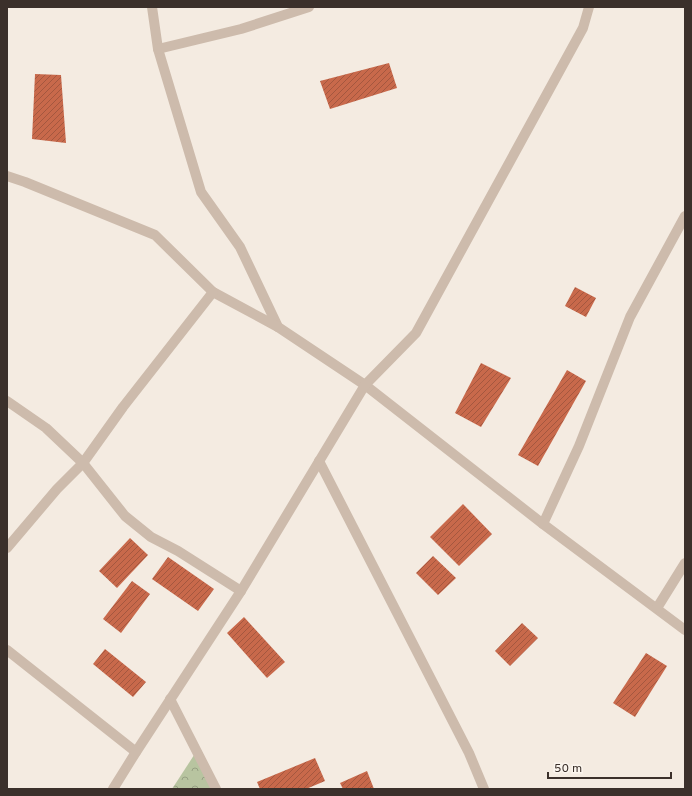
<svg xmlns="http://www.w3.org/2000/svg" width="692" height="796" viewBox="0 0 692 796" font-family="Overpass,sans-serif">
  <defs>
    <pattern id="forest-crowns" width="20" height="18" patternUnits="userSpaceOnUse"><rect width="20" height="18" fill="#b8c4a0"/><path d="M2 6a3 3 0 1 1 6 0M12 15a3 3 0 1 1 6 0" fill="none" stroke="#97a083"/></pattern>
    <pattern id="building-hatch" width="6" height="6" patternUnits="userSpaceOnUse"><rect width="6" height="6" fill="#c8694b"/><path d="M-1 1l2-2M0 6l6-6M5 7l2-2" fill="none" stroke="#a4573f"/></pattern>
  </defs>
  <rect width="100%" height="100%" fill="#f4ebe1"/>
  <polygon fill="url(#forest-crowns)" points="198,749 219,789 172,789"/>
  <g fill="url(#building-hatch)">
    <polygon points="389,63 397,88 330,109 320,81"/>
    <polygon points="35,74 61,75 66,143 32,139"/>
    <polygon points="575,287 596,298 586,317 565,306"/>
    <polygon points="481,363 511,378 481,427 455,413"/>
    <polygon points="567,370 586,381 538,466 518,455"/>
    <polygon points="463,504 492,534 459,566 430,537"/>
    <polygon points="130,538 148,555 117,588 99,571"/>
    <polygon points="433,556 456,578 438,595 416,573"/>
    <polygon points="168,557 214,589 198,611 152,579"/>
    <polygon points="132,581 150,594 121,633 103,619"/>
    <polygon points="244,617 285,662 267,678 227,633"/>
    <polygon points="522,623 538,638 510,666 495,651"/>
    <polygon points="105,649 146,682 133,697 93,664"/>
    <polygon points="646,653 667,666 635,717 613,703"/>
    <polygon points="315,758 325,781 306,789 260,789 257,782"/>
    <polygon points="367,771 374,789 343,789 340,783"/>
  </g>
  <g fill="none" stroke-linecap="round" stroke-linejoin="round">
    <g stroke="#cdbbac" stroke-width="10">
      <polyline points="152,7 158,49 201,192 240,247 278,327 365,385 543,524 685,630"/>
      <polyline points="158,49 241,29 309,7"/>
      <polyline points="7,176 25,182 155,235 213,292 278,327"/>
      <polyline points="7,401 46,428 83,463 125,516 151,537 178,551 241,591"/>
      <polyline points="319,461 469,753 484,789"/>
      <polyline points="543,524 579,446 630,317 685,216"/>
      <polyline points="7,548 57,489 83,463 123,407 213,292"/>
      <polyline points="657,608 685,563"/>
      <polyline points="7,650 136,752"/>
      <polyline points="170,699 216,789"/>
      <polyline points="113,789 136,752 241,591 365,385 416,333 583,28 589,7"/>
    </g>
  </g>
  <rect width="692" height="796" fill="none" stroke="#3b302b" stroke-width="16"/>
  <path d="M548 772v6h123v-6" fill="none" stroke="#3b302b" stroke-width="2"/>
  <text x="554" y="772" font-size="12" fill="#3b302b" stroke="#fbf5ee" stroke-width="3" paint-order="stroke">50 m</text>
</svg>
